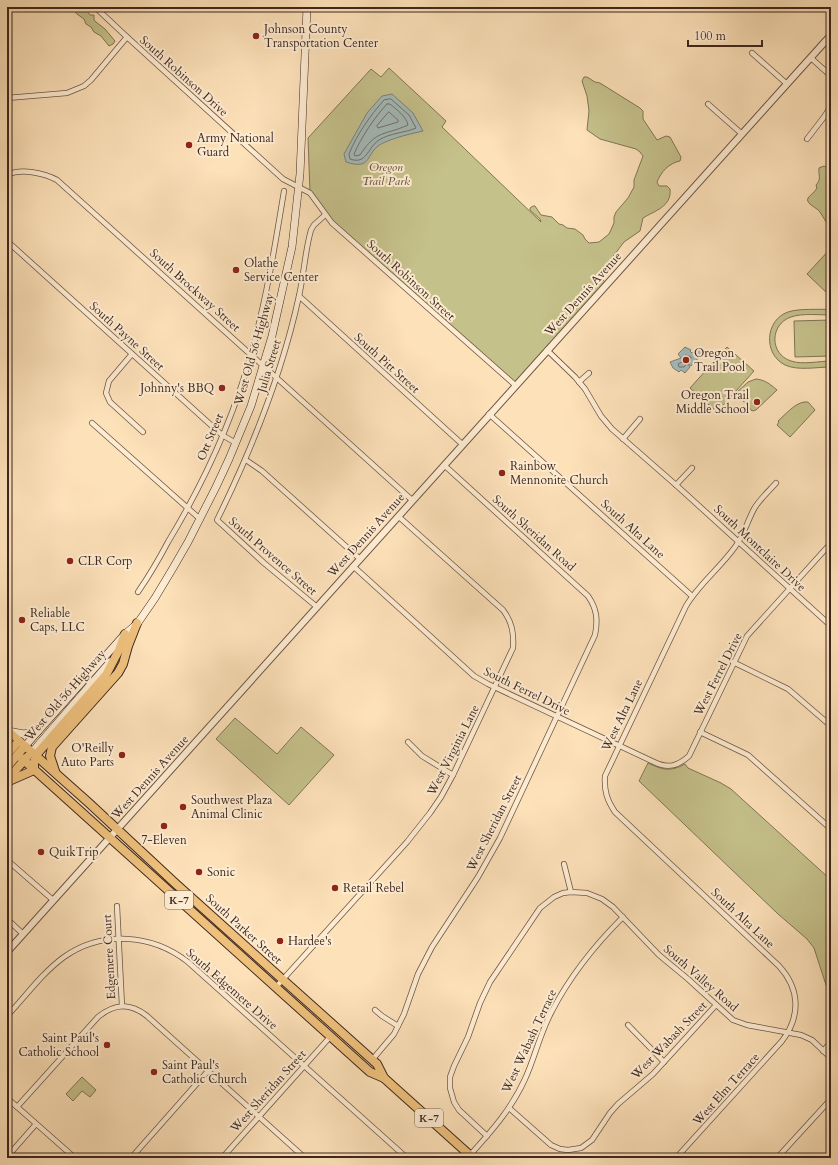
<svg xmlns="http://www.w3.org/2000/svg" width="838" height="1165" viewBox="0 0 838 1165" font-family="Cardo,serif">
  <rect width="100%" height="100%" fill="#fde1b9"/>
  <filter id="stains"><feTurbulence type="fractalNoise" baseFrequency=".005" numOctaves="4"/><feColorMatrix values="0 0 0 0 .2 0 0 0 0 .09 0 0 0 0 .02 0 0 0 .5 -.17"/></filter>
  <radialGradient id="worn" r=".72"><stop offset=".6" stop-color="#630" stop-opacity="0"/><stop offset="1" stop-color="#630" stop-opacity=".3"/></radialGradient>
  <g fill="#c5c18b" stroke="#817455">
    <polygon points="71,7 84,7 90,15 94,15 94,20 96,22 105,29 115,41 113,44 109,46 101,36 94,32 91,27 86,24 84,19 77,14"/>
    <path d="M389 68 446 121 442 127 541 222 540 219 530 210V208L533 206H535L541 215 552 217 559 224 563 225 567 228 575 229 583 235 585 239 589 243 599 242 609 234 614 223V217L616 212 628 198 634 187V180L643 156 640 152 636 149 600 139 587 130 589 111 587 96 582 81 584 77H587L595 82 600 83 640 108 643 111V119L657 140 666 136 670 137 681 157 680 161C669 163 661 172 657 182L659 186H667L670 189C672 207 654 211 643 218L640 231 624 242 602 271 600 277 607 284 515 385 332 223 310 193 308 138 371 69 381 77Z"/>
    <path d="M824 166 828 168 827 177 829 179H831V228C826 223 824 218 820 212 818 208 805 204 808 198 810 195 815 192 817 188L816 185C822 179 818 175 819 168Z"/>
    <polygon points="831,248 831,290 828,294 807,274"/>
    <path d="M831 309V315C819 315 802 313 791 317 770 324 769 354 791 361 803 365 819 361 831 361V367C817 367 798 371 785 365 763 354 765 320 788 312 800 308 819 310 831 309Z"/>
    <polygon points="831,320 831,356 795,357 794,321"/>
    <polygon points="727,347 754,371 717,412 690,388"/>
    <path d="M756 379C765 380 770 384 777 390L756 410 752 411 736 393 748 382Z"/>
    <path d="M804 402H808L815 410 790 437 777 425 779 422 778 421C786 414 794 404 804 402Z"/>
    <polygon points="235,718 277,754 301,727 334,755 289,805 216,739"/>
    <path d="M648 763C663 770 670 772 685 764L688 768 721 783 731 789 831 880V933L826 938 831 964V998L828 996 827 988 814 948 807 939 778 914 639 781Z"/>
    <polygon points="82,1077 96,1090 90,1097 82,1091 73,1101 66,1094"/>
  </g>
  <g fill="#a4bbba" stroke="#7b807c">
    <path d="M392 94 413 113 423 131C410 134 396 137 383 143 364 152 374 171 346 162L344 154 367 113 382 96Z"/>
    <polygon points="685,347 691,350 690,351 692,353 698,347 704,352 691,366 687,363 690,367 685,373 681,370 679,372 673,368 670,362 681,358 678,354"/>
  </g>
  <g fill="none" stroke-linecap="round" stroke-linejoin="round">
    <g stroke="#70716c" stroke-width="1">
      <path d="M391 99 409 115 416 128C404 133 390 133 379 140 367 148 367 165 350 159L349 154C357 134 370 116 384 100Z"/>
      <path d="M387 104H390C397 110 406 116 408 125 384 136 377 129 360 155L355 156 354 154C362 136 374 118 387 104Z"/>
      <polygon points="389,112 398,120 398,122 378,128 377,126"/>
      <polygon points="686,355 691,357 691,359 684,367 679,367 678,364 684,361"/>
    </g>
    <defs>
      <g id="minor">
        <polyline points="95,7 127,37 283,179 310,193 332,223 515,385"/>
        <polyline points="752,53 787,84"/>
        <polyline points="811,58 831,76"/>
        <polyline points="7,98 67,93 84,86 91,80 127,37"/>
        <polyline points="708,104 742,134"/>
        <polyline points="807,139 824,117 831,106"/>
        <path d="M7 175C21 168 44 173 57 180L412 500"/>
        <polyline points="7,241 222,435 236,443"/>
        <polyline points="299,296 462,444"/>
        <polyline points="547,350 575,377 585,389 601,416 612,429 676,485 831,626"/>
        <polyline points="132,354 109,381 106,393 110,402 143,432"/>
        <polyline points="579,382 589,373"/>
        <polyline points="489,414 692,596"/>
        <polyline points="92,423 200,519"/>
        <polyline points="623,439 640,419"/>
        <polyline points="246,460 262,471 360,559"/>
        <polyline points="676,485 692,468"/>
        <path d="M353 566 474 676 488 684 654 762C668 769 678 766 689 756L747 636 831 543"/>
        <path d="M138 592C149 576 159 559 168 542 203 484 233 420 251 354 266 301 275 246 284 191"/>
        <path d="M317 607 264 563 217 520C252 449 282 374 299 296 304 274 305 251 311 230L314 225 325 215"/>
        <polyline points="733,662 788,689 831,726"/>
        <polyline points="700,732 748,755 831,829"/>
        <polyline points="408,742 422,756 453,775"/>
        <polyline points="7,860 53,900"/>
        <polyline points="564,864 571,892"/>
        <polyline points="117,906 122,1006"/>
        <polyline points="7,919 23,934"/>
        <path d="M276 987 407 842 430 813 441 797 453 775 513 648C514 633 512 622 503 610L398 516"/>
        <polyline points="375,1010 382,1016 398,1026"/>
        <path d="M7 1016C25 997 42 973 64 957 102 930 152 934 188 962L407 1158"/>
        <polyline points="628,1025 664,1062"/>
        <polyline points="823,1051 831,1042"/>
        <path d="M372 1060 394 1034 404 1014 418 974 432 947 478 877 500 838 595 635C598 620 597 609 588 596L444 465"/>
        <polyline points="7,1098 75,1158"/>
        <path d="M17 1107 98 1017C115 1003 130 1003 147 1016L305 1158"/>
        <polyline points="509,1108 551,1145 560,1149 568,1150 581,1148 592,1140 610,1113 618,1104 653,1074 716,1005"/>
        <polyline points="487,1136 459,1110 454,1102 450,1088 450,1077 454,1066 468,1037 480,1003 490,982 540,908 554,897 563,893 571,892 587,893 602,899 613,907 659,955 688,979 733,1020 747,1025 801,1035 812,1040 831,1058"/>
        <path d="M470 1155C491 1132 512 1108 525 1079 535 1057 540 1033 552 1011 570 976 594 946 623 917"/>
        <polyline points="7,1157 36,1124"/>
        <polyline points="131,1158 208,1071"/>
        <polyline points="222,1158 330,1037"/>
        <path d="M676 1158 782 1041C801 1016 800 989 779 966L615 812C607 800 604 791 605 776L686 606C699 584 720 568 735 547 744 535 747 522 754 509 759 500 768 492 776 483"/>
        <polyline points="777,1158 831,1099"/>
      </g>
      <polyline id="tertiary" points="7,952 831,35"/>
      <g id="secondary">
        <polyline points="135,627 155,598 173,568 188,542 216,487 229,459 251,406 272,336 292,247 300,174 307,7"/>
        <polyline points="8,731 24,734 38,731"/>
        <polyline points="25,746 125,634 137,624"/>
        <polyline points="32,752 110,662"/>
      </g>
      <polyline id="primary" points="7,730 22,743"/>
      <g id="trunk">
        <polyline points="7,754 19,741"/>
        <polyline points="18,755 370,1072 384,1078"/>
        <polyline points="7,767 25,746 89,803 176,884 377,1064 384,1078 473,1158"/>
        <polyline points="34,770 34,762 36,755 106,675 119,650 125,634"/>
        <polyline points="55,771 50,756 52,747 118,673 123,664 128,646 137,623"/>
        <polyline points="7,780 27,757"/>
        <polyline points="9,781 34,770"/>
      </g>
    </defs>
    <use href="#minor" stroke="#6d5646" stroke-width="6"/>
    <use href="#tertiary" stroke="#6d5646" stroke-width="8"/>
    <use href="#secondary" stroke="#3d271f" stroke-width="8"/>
    <use href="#primary" stroke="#3d271f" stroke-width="8"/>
    <use href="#trunk" stroke="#3d271f" stroke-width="10"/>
    <use href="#minor" stroke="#feecd2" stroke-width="4.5"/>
    <use href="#tertiary" stroke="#feecd2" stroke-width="6"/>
    <use href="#secondary" stroke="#feecd2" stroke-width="7"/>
    <use href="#primary" stroke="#eec07c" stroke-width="7"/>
    <use href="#trunk" stroke="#eec07c" stroke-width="8"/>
  </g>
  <g fill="#8f2418" stroke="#feecd2" stroke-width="1.5">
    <circle cx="256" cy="36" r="4"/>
    <circle cx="189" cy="145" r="4"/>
    <circle cx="236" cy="270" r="4"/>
    <circle cx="686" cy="360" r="4"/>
    <circle cx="222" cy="388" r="4"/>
    <circle cx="757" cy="402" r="4"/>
    <circle cx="502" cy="473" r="4"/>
    <circle cx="70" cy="561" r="4"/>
    <circle cx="22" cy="620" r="4"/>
    <circle cx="122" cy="755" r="4"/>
    <circle cx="183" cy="807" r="4"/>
    <circle cx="164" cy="826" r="4"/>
    <circle cx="41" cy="852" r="4"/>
    <circle cx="199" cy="872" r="4"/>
    <circle cx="335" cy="888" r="4"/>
    <circle cx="280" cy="941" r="4"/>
    <circle cx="107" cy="1045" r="4"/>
    <circle cx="154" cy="1072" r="4"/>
  </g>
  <g text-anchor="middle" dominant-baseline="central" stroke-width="4" stroke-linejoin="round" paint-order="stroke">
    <g fill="#feecd2" stroke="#776255" stroke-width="1">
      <rect x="165" y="891" width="28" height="18" rx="3"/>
      <rect x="415" y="1109" width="28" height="18" rx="3"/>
    </g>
    <g font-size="11" font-weight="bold" fill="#3d271f">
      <text x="179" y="900">K-7</text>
      <text x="429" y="1118">K-7</text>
    </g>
    <g font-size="12" fill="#3d271f" stroke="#feecd2" text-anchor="start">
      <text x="264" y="29">Johnson County<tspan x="264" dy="14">Transportation Center</tspan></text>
      <text x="197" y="138">Army National<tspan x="197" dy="14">Guard</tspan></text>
      <text x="244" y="263">Olathe<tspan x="244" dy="14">Service Center</tspan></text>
      <text x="694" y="353">Oregon<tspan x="694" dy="14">Trail Pool</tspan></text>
      <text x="214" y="388" text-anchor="end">Johnny's BBQ</text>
      <text x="749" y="395" text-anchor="end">Oregon Trail<tspan x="749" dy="14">Middle School</tspan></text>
      <text x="510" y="466">Rainbow<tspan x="510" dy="14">Mennonite Church</tspan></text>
      <text x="78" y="561">CLR Corp</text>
      <text x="30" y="613">Reliable<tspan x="30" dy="14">Caps, LLC</tspan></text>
      <text x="114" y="748" text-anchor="end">O'Reilly<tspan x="114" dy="14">Auto Parts</tspan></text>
      <text x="191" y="800">Southwest Plaza<tspan x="191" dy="14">Animal Clinic</tspan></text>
      <text x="164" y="840" text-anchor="middle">7-Eleven</text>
      <text x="49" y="852">QuikTrip</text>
      <text x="207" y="872">Sonic</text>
      <text x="343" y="888">Retail Rebel</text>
      <text x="288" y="941">Hardee's</text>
      <text x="99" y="1038" text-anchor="end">Saint Paul's<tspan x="99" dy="14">Catholic School</tspan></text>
      <text x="162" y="1065">Saint Paul's<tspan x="162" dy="14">Catholic Church</tspan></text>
    </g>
    <g font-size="12" fill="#3d271f" stroke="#feecd2">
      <text transform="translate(184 76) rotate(42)">South Robinson Drive</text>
      <text transform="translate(411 280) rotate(42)">South Robinson Street</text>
      <text transform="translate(195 290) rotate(42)">South Brockway Street</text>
      <text transform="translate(583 294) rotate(-48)">West Dennis Avenue</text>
      <text transform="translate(127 336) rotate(42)">South Payne Street</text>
      <text transform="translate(254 349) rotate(-74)">West Old 56 Highway</text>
      <text transform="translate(387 363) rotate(42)">South Pitt Street</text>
      <text transform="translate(269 366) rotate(-73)">Julia Street</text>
      <text transform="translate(210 437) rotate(-67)">Ott Street</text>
      <text transform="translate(633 529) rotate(42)">South Alta Lane</text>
      <text transform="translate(534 533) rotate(42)">South Sheridan Road</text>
      <text transform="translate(366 535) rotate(-48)">West Dennis Avenue</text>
      <text transform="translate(760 548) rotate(43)">South Montclaire Drive</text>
      <text transform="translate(273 556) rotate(41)">South Provence Street</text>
      <text transform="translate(718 674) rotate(-63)">West Ferrel Drive</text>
      <text transform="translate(527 691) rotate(26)">South Ferrel Drive</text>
      <text transform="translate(65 695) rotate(-49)">West Old 56 Highway</text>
      <text transform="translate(622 715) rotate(-64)">West Alta Lane</text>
      <text transform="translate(453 750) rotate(-63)">West Virginia Lane</text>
      <text transform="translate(150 777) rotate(-48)">West Dennis Avenue</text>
      <text transform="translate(494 823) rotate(-63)">West Sheridan Street</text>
      <text transform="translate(743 918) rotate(43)">South Alta Lane</text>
      <text transform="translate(244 929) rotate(42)">South Parker Street</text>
      <text transform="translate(109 957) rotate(-93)">Edgemere Court</text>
      <text transform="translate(701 978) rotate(41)">South Valley Road</text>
      <text transform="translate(232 989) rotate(41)">South Edgemere Drive</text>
      <text transform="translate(669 1040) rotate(-46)">West Wabash Street</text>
      <text transform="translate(529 1041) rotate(-65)">West Wabash Terrace</text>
      <text transform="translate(726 1089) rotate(-48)">West Elm Terrace</text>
      <text transform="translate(268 1091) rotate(-48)">West Sheridan Street</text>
    </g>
    <g font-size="12" font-style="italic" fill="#5f4e3a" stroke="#feecd2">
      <text x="386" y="167">Oregon<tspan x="386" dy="14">Trail Park</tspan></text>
    </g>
  </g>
  <rect width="838" height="1165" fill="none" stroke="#fde1b9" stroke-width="24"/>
  <rect x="8" y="8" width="822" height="1149" fill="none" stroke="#3d271f" stroke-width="2"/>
  <rect x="12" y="12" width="814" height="1141" fill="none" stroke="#3d271f"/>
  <path d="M688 40v6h74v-6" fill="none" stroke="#3d271f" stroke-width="2"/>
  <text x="694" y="40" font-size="12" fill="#3d271f" stroke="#feecd2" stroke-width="3" paint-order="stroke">100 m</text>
  <rect width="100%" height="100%" filter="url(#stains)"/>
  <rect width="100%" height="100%" fill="url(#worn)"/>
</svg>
